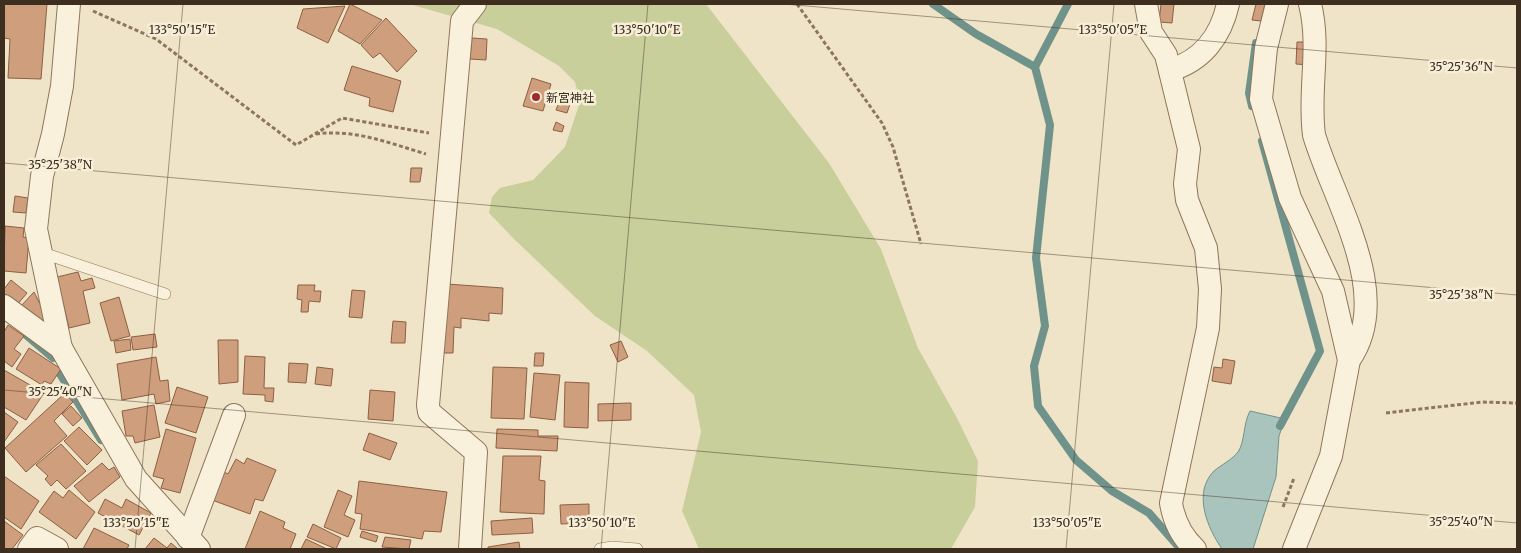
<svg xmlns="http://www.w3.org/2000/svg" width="1521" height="553" viewBox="0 0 1521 553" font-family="Merriweather,'Noto Sans JP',serif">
  <rect width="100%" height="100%" fill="#f0e4c8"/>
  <polygon fill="#c9cf9b" points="409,4 706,4 829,163 881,249 918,348 957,418 978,461 975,507 951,549 699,549 682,511 701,432 694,395 647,351 595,316 514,239 489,213 492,197 500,188 533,180 565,147 580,102 575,82 559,66 497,29"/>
  <path fill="#a9c4bc" stroke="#6f938a" d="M1250 411 1285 419 1279 436 1276 477 1253 549H1222C1208 529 1192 493 1214 471 1221 465 1233 459 1238 452 1245 442 1243 424 1250 411Z"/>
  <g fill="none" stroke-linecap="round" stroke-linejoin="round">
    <g stroke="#6f938a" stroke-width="8">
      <polyline points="933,4 976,34 1035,67"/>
      <polyline points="1068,4 1035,67 1050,125 1036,258 1045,326 1034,366 1038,406 1076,460 1112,491 1149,513 1178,546"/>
      <polyline points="1252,106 1249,93 1256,43"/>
      <polyline points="1262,141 1320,351 1280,426"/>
      <polyline points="26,335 53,358"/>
      <polyline points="60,374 101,440"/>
    </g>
  </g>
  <g fill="#cf9f7d" stroke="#8d5f41">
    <polygon points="4,4 47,4 41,79 8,78 10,39 4,38"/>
    <polygon points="350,4 382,20 360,44 338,31"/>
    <polygon points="1161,4 1174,4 1172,23 1159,22"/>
    <polygon points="1256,4 1265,4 1261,21 1252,20"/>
    <polygon points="345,6 328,43 297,28 303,9"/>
    <polygon points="386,18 417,51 397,72 380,53 373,58 361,45"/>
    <polygon points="472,38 487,39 486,60 470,59"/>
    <polygon points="1297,42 1311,42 1310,65 1296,64"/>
    <polygon points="352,66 401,81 393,112 369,106 370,98 344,90"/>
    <polygon points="532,78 551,84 543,111 523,106"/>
    <polygon points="563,92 573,95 567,113 556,110"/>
    <polygon points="548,94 560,98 558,105 546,101"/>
    <polygon points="556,122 564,126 562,132 553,130"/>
    <polygon points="411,168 422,168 420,182 410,182"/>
    <polygon points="15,196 28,198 26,213 13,212"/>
    <polygon points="5,226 24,228 23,237 29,238 26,273 4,271"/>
    <polygon points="78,272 81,281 92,278 95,288 83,291 90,323 69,328 57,277"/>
    <polygon points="11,280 27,293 17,305 4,293 4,289"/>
    <polygon points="447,284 503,288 502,314 489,313 489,321 461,318 461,328 454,327 453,353 441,353"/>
    <polygon points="298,285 315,285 314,291 321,291 320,302 309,301 308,312 301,312 302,300 297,299"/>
    <polygon points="352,290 365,291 362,318 349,317"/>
    <polygon points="34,292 46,316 38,323 20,307"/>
    <polygon points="119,297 130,336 111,341 100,303"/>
    <polygon points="393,321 406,322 405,343 391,343"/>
    <polygon points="8,325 24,336 14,349 21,354 12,367 4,361 4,332"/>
    <polygon points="155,334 157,347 133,350 131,337"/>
    <polygon points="130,339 131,350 116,353 114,341"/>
    <polygon points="218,340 238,340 238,382 219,384"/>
    <polygon points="621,341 628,357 618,362 610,345"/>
    <polygon points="29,348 61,369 51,384 44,381 42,385 16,369"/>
    <polygon points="535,353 544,353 543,366 534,366"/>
    <polygon points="245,356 265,357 264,388 274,388 273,402 265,401 265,395 243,394"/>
    <polygon points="156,357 160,381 168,380 170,401 156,404 154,394 122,400 117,364"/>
    <polygon points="1223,359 1235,361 1231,384 1212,381 1214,367 1222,368"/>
    <polygon points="289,363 308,364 306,383 288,382"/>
    <polygon points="317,367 333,369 331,386 315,384"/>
    <polygon points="493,367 527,368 524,419 491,418"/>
    <polygon points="4,370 44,393 26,420 4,407"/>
    <polygon points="534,373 560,375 555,420 530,417"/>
    <polygon points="565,382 589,383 588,428 564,427"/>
    <polygon points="177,387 208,397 196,433 165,423"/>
    <polygon points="370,390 395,392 393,421 368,419"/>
    <polygon points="65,393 73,402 54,421 67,436 26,472 5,448"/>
    <polygon points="631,403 631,420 598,421 598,404"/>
    <polygon points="154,405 160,437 135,443 133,436 126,436 122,411"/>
    <polygon points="71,406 82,418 73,426 62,414"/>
    <polygon points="4,412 18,422 4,442"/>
    <polygon points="79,427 102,450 87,465 64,441"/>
    <polygon points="166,429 196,438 180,493 161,488 164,479 153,476"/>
    <polygon points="497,429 538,430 538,436 558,436 557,451 496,448"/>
    <polygon points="369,433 397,443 390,460 363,450"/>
    <polygon points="61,444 86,471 66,489 57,480 51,486 45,479 48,476 36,465"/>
    <polygon points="503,456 541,456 539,480 545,481 544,514 500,512"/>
    <polygon points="247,458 276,470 263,501 255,499 250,514 212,500 224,472 228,474 236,459 244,464"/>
    <polygon points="102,463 109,470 114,467 120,477 89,502 74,486"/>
    <polygon points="4,476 39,501 21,529 4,517"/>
    <polygon points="359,481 447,492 441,532 424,531 422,539 360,529 362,514 355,513"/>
    <polygon points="69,490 95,512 76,539 39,512 54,491 63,498"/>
    <polygon points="338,490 352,496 344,515 355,520 348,537 324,527"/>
    <polygon points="105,499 122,508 126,499 151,513 139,535 98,513"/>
    <polygon points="589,504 589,523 561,524 560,505"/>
    <polygon points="260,511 285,522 283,528 296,534 290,549 245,549"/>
    <polygon points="532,518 533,533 492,535 491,521"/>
    <polygon points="4,521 23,535 12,549 4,549"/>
    <polygon points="313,524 341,538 336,549 307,537"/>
    <polygon points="94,528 129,545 127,549 83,549"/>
    <polygon points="362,531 378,536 376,542 360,537"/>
    <polygon points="385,537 411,540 409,549 382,547"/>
    <polygon points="154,538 167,548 171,543 178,549 145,549"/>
    <polygon points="306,539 327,549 301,549"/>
    <polygon points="519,542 520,549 488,549 488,547"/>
  </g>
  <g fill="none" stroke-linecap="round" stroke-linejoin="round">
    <defs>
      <g id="lane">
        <polyline points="40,252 165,294"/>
        <polyline points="600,549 612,547 637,549"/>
      </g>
      <g id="street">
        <path d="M1146 4 1151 32 1166 55 1189 149 1185 184 1187 200 1206 248 1210 289 1208 328 1171 503C1174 521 1182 537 1195 549"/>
        <polyline points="1277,4 1266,48 1261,99 1290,198 1333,291 1349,360 1331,456 1294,549"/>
        <path d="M1310 4C1321 48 1308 91 1314 135 1334 202 1395 295 1349 360"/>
        <path d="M1170 70C1202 61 1221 36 1228 4"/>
        <polyline points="4,306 61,348 136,479 199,549"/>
        <polyline points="61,348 36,229 42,176 53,134 62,86 69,4"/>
        <polyline points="188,538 234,415"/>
        <polyline points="29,549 37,538 57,549"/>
        <polyline points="470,549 476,452 429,412 428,405 462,21 475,4"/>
      </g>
    </defs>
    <use href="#lane" stroke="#8d765c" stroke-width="12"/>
    <use href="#street" stroke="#8d765c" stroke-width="24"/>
    <g stroke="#8d765c" stroke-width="3" stroke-dasharray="4 2.5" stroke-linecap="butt">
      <polyline points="797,4 882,123 893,147 921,244"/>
      <polyline points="93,11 156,39 296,145 342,118 429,133"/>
      <path d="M316 134C355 129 389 143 426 154"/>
      <polyline points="1386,413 1482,402 1517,403"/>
      <polyline points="1283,507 1294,478"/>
    </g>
    <use href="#lane" stroke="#faf1dc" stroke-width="11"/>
    <use href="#street" stroke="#faf1dc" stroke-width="22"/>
  </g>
  <path fill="none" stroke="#3d2e20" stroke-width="1" stroke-opacity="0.45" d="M784 4 1517 68M4 163 1517 295M4 390 1517 523M135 549 183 4M601 549 648 4M1066 549 1114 4"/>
  <circle fill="#9e2a2b" stroke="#f7eed8" stroke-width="2" cx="536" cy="97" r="5"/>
  <g text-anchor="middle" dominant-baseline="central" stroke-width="5" stroke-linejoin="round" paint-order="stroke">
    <g font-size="12" fill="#3d2e20" stroke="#f7eed8" text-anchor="start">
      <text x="546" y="97">新宮神社</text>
    </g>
  </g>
  <g font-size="12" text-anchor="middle" fill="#3d2e20" stroke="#f7eed8" stroke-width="5" stroke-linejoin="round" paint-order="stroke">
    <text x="182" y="34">133°50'15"E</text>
    <text x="647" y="34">133°50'10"E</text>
    <text x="1113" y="34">133°50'05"E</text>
    <text x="1461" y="71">35°25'36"N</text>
    <text x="60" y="169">35°25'38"N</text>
    <text x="1461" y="299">35°25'38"N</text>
    <text x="60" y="396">35°25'40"N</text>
    <text x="1461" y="526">35°25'40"N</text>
    <text x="136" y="527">133°50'15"E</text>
    <text x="602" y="527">133°50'10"E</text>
    <text x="1067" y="527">133°50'05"E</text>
  </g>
  <rect width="1521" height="553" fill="none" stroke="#3d2e20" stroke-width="10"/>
</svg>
